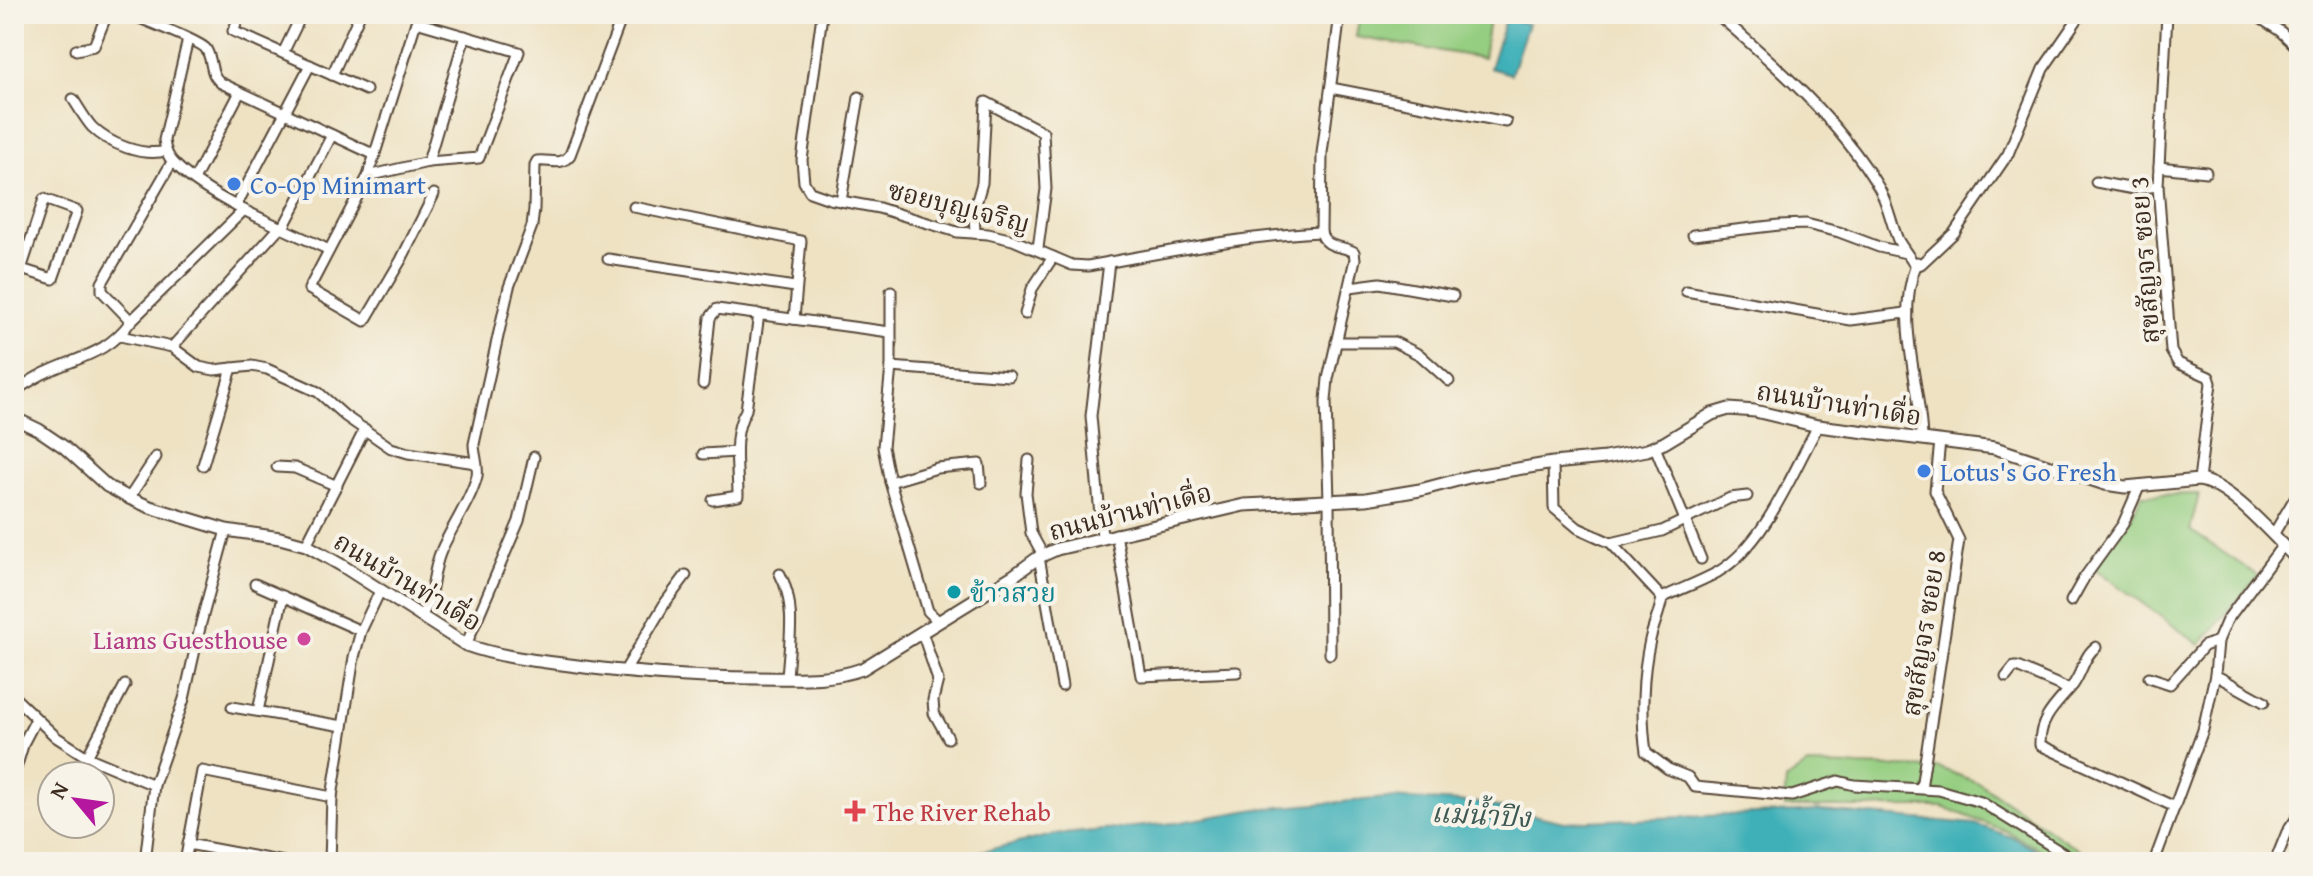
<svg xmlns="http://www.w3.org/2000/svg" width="2313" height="876" viewBox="0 0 2313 876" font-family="'Gentium Book Plus','Noto Serif Thai',serif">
  <rect width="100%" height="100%" fill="#f7f3e8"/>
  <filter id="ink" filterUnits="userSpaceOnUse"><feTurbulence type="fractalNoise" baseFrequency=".0125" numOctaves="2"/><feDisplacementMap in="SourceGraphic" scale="16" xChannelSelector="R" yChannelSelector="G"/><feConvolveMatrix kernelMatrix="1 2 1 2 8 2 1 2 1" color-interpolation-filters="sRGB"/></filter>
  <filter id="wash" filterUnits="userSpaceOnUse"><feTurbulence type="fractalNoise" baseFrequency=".006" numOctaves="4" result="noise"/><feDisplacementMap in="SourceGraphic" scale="32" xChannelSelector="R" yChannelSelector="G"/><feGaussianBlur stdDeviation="1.8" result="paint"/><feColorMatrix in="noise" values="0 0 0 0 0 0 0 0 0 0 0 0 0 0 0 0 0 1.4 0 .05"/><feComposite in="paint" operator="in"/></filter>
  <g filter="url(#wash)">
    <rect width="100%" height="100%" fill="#eee2c3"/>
    <g fill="#95ce81" stroke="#687c50" stroke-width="2">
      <polygon points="1360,14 1490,14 1483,58 1356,37"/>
      <polygon points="2199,494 2190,530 2258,576 2200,645 2094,568 2127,525 2142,495"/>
      <polygon points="1807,765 1940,768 1979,783 2097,862 2063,862 2006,831 1943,807 1784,807 1786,780"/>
    </g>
    <g fill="#40b0b8" stroke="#3e6d6b" stroke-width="2">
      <polygon points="1506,17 1528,24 1511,74 1490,68"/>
      <polygon points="1388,798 1479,803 1564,822 1823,811 1975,824 2014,838 2057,862 934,862 1053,835 1175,823 1257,809"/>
    </g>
  </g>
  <g filter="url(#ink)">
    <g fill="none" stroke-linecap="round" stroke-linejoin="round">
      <defs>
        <g id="minor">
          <path d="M130 14C143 20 202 42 206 49 214 62 208 72 221 83L375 155"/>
          <polyline points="241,14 233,31 366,90"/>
          <path d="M1717 14C1776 65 1839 120 1879 188 1888 204 1891 223 1898 240 1903 249 1910 257 1915 266"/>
          <polyline points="2167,14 2158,186 2171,351 2178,363 2209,377 2211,383 2199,480"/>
          <polyline points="2254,14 2280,31 2299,49"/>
          <path d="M822 15 802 160 804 182 810 192 830 199 879 208 957 232 988 234 1013 240 1072 265 1088 266C1167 252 1241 236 1321 232"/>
          <path d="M188 39 164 140C165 149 167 156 173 162 207 199 284 228 329 250"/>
          <polyline points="76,50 94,46 107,14"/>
          <polyline points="283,53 302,14"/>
          <polyline points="332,75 360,14"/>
          <polyline points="1331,88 1506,122"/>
          <path d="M73 99C79 108 85 119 92 127 109 144 142 157 166 151"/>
          <polyline points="428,162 465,36"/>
          <polyline points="2159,167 2206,172"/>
          <polyline points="368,176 428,162 479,158 519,52 416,22 368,176 309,289 365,321 401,260 434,194"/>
          <polyline points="194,180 240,92"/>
          <polyline points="2096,182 2134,189 2158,186"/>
          <polyline points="841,201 859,97"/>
          <polyline points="236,206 310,65"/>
          <polyline points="634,207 801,241 794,319"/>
          <polyline points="283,228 332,135"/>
          <polyline points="975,233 974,211 982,183 986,102 1043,132 1046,189 1038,248"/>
          <polyline points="1693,235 1779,225 1806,224 1839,232 1879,247 1906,253"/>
          <polyline points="608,259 795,287"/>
          <path d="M1917 262C1894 319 1920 380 1922 438"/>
          <polyline points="1915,266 1921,264 1954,233 2008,154 2043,69 2081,14"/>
          <polyline points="1350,287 1380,283 1453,296"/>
          <polyline points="14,291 44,199 77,211 53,279 21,269"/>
          <polyline points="891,291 891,367 883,447 890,482 928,611 939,622"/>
          <polyline points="1686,291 1851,320 1906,313"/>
          <polyline points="1025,314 1032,289 1053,257"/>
          <polyline points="131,321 102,291 102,283 172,162"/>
          <polyline points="120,336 172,347 280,227"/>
          <polyline points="1336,342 1394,342 1420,355 1449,381"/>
          <polyline points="172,347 199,367 214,370 252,366 267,369 318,392 345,416 391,448 408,453 476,463"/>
          <polyline points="891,367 1009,376"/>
          <polyline points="703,384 710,318 717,309 890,332"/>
          <path d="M14 391C25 385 35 377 47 372 81 356 107 354 131 321L244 210"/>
          <polyline points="1655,447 1701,559"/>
          <polyline points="703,454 736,452"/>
          <polyline points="1029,460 1026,493 1031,533 1043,555"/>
          <path d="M1553 463 1554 508 1578 528 1611 543 1662 598C1660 612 1653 626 1650 640 1642 675 1641 717 1646 752L1668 769 1688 777 1695 787 1792 796 1838 781 1854 785 1939 790 1981 802 2077 862"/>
          <polyline points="203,465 232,368"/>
          <polyline points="277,467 295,468 337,486"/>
          <polyline points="890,482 937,468 979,464 981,483"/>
          <polyline points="129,498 156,457"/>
          <path d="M713 500 738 496C738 467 731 435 746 410L759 314"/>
          <polyline points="1116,534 1141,676 1237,672"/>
          <polyline points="2273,535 2299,491"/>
          <polyline points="1102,537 1091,416 1109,262"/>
          <polyline points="1611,543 1662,531 1730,498 1747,496"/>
          <polyline points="306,545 365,429"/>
          <polyline points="1039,557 1062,686"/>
          <path d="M780 574C797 606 789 643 787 678"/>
          <polyline points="255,584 361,631"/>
          <path d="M1662 598C1680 589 1700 582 1718 572 1765 544 1792 473 1818 426"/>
          <polyline points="2071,601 2084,578 2123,524 2140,485"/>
          <path d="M421 617C436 593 431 574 441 551 452 526 470 502 477 476 479 465 474 455 474 444L509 287 532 226 534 209 535 165 537 161C550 159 561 167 570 155L623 14"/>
          <polyline points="922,632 938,680 933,700 934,713 948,738"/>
          <polyline points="466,645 519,521 534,457"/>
          <path d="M2096 647C2084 655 2082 673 2073 685 2058 703 2039 718 2040 745L2175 807"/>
          <path d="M1330 654 1329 501 1326 401 1328 379 1355 259 1354 252C1342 245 1325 249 1321 232L1322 153 1340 14"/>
          <polyline points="624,672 665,603 686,575"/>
          <polyline points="2215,675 2264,702"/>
          <polyline points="2006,677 2014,667 2017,667 2068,689"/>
          <polyline points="2149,677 2170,684 2204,646 2218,641"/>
          <polyline points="14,697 56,737 87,757 154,785"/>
          <polyline points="232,707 343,726"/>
          <polyline points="258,711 283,596"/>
          <polyline points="87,757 125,685"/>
          <polyline points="14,775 24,742 36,719"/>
          <polyline points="1921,788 1959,540 1935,491 1940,441"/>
          <polyline points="188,844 284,862"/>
          <polyline points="145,862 154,785 184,699 201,623 226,530"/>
          <polyline points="185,862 202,771 332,797"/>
          <polyline points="330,862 332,797 354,657 361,631 380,591"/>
          <polyline points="2154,862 2203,730 2215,675 2218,641 2227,620 2283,545"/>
          <polyline points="2275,862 2287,832 2299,815"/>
        </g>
        <path id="tertiary" d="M14 418 39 430 64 447 107 486 129 498 150 507 226 530 280 538 306 545 341 565 466 645C497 656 529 660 562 664 627 673 692 678 758 678 794 678 828 681 862 669L1013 576 1039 557 1057 549 1244 505 1366 499 1420 490 1469 477 1553 463 1605 458 1647 450 1664 443 1712 414 1729 409 1755 411 1818 426 1995 448 2105 484 2125 487 2199 480C2231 485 2275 538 2299 561"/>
      </defs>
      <use href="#minor" stroke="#564637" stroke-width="13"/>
      <use href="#tertiary" stroke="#564637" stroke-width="15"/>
      <use href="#minor" stroke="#fff" stroke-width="9"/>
      <use href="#tertiary" stroke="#fff" stroke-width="11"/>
    </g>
  </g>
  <g fill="#3f7fe0" stroke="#f7f3e8" stroke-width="3">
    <circle cx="234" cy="184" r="8"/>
    <circle cx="1924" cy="471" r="8"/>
  </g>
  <circle fill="#0f9aa8" stroke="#f7f3e8" stroke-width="3" cx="954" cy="592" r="8"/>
  <circle fill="#d1479c" stroke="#f7f3e8" stroke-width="3" cx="304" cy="639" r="8"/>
  <path fill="#e0444e" stroke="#f7f3e8" stroke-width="3" d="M851 799h8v8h8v8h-8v8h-8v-8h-8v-8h8z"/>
  <g text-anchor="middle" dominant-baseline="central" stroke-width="8" stroke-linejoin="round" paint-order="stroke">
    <g font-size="26" fill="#366cbe" stroke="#f7f3e8" text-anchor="start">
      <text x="250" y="184">Co-Op Minimart</text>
      <text x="1940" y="471">Lotus's Go Fresh</text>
    </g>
    <g font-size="26" fill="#3b2a1e" stroke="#f7f3e8">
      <text transform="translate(959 206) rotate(14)">ซอยบุญเจริญ</text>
      <text transform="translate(2144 260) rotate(-94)">สุขสัญจร ซอย 3</text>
      <text transform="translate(1839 403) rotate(9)">ถนนบ้านท่าเดื่อ</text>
      <text transform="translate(1130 511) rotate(-14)">ถนนบ้านท่าเดื่อ</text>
      <text transform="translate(408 581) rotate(31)">ถนนบ้านท่าเดื่อ</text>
      <text transform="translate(1923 633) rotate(-81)">สุขสัญจร ซอย 8</text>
    </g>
    <g font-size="26" fill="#0d838f" stroke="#f7f3e8" text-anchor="start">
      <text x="970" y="592">ข้าวสวย</text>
    </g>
    <g font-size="26" fill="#b23c85" stroke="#f7f3e8" text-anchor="end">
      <text x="288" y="639">Liams Guesthouse</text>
    </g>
    <g font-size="26" fill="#be3a42" stroke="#f7f3e8" text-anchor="start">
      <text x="873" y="811">The River Rehab</text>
    </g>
    <g font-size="28" font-style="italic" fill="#3d5954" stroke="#f7f3e8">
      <text transform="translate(1481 814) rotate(3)">แม่น้ำปิง</text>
    </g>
  </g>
  <rect width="2313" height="876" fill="none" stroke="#f7f3e8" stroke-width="48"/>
  <g transform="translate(76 800) rotate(299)"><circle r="38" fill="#f7f3e8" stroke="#aca397" stroke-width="2"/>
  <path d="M0-6L14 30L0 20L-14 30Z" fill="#b5179e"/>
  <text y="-12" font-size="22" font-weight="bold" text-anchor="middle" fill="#3b2a1e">N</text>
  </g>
</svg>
